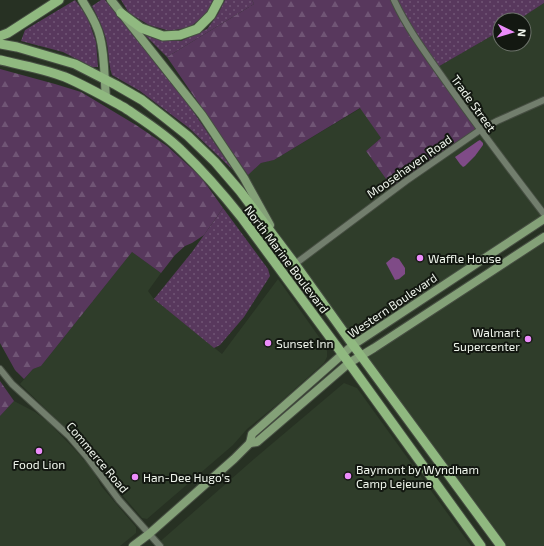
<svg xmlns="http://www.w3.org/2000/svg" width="544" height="546" viewBox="0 0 544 546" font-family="'Exo 2',sans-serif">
  <defs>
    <pattern id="grass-dots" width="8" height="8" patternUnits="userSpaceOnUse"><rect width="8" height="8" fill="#58385d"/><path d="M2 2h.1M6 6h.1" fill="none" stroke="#705575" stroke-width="1.8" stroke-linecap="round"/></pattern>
    <pattern id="forest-firs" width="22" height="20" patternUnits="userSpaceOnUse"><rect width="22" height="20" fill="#58385d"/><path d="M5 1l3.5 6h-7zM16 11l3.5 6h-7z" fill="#705575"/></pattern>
  </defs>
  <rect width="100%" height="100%" fill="#273123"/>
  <g fill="#2f3d2a">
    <polygon points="544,3 544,219 353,345 280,244 244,178 261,163 274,160 361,108 381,138 366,151 387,180 436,68 500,31 500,44 524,44 524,20 518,20"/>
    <polygon points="544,237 544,546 501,546 362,356"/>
    <polygon points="132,252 161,273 148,291 154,299 222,354 278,279 324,344 327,351 327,357 324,363 279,403 247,429 233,445 147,519 142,518 123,496 82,444 20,384 33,369 41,366"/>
    <polygon points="344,383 357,388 471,546 155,546 254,459"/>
    <polygon points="14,401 35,412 48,422 77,452 94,472 101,486 136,527 136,533 120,546 0,546 0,416"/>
  </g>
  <g fill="url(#grass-dots)">
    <polygon points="75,0 87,16 96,42 98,67 92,67 63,52 21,41 25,30"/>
    <path d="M101 0H105L166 74 186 101 233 170 189 128 140 91 112 75C108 62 109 51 106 39 103 28 98 17 92 6Z"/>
    <polygon points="121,0 215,0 215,2 204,16 190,27 170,31 149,25 129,13"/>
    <polygon points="225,0 252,0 254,4 167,57 145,35 165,40 181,41 207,29 218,14"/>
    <polygon points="394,0 544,0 544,3 518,20 500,20 500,31 436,68"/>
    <polygon points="223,208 268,269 270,276 244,317 220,345 214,348 154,299 192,252"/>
  </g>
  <g fill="url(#forest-firs)">
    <polygon points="252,0 394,0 480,130 394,190 366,151 381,138 360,108 274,160 261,163 248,175 167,57 254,4"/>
    <polygon points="0,69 55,84 81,92 136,125 167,146 201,177 223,208 204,235 192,243 185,246 175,255 161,273 132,252 41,366 33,369 24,379 15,370 0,343"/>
    <polygon points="0,381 14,401 0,416"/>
  </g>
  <g fill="#7f4b87">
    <polygon points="480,140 483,143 483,145 475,156 465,166 463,167 460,164 455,157 478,141"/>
    <polygon points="393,257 399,259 405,268 405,274 399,279 395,280 386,263"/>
  </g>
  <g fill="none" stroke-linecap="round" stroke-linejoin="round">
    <defs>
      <g id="minor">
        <path d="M394 0C408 30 427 55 446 82 478 127 511 171 544 214"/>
        <polyline points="295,264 406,181 480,130 497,121 544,100"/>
        <polyline points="0,369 12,384 69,436 87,457 119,500 160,546"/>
      </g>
      <g id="major">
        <path d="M82 0C89 12 97 23 100 37 105 56 104 77 106 97"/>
        <polyline points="111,0 202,115 244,178 270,225"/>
        <polyline points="250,443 257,442 349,363 374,348 544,237"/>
        <polyline points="133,546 149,534 234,459 250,443 252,434 353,345 544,219"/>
      </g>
      <g id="highway">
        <polyline points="121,13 141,28 163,36 180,35 197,29 211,15 219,0"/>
        <polyline points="0,36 8,33 59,0"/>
        <polyline points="0,44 17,47 75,64 116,85 142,100 164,117 188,136 215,162 240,191 295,264 353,345 501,546"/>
        <path d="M0 60C22 65 44 69 65 77 86 86 105 97 125 108 144 121 164 133 181 150 203 171 223 194 242 218L349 363 481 546"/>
      </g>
    </defs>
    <use href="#minor" stroke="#464e42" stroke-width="8"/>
    <use href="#major" stroke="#464e42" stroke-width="10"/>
    <use href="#highway" stroke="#464e42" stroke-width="11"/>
    <use href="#minor" stroke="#727e6d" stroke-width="6"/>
    <use href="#major" stroke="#84a178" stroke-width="8"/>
    <use href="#highway" stroke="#90b980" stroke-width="9"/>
  </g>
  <g fill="#ec8cfa" stroke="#131811" stroke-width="1.5">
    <circle cx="420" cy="258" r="4"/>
    <circle cx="528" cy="339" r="4"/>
    <circle cx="268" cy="343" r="4"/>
    <circle cx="39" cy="451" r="4"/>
    <circle cx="348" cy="476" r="4"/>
    <circle cx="135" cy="477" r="4"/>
  </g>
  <g text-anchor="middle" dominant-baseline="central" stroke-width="4" stroke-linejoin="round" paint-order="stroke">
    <g font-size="12" fill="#f0f6ed" stroke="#131811">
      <text transform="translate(474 103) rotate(54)">Trade Street</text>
      <text transform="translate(409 166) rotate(-35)">Moosehaven Road</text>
      <text transform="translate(287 259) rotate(53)">North Marine Boulevard</text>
      <text transform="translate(392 305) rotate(-34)">Western Boulevard</text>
      <text transform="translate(98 457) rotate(50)">Commerce Road</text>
    </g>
    <g font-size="12" fill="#f0f6ed" stroke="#131811" text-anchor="start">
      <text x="428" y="258">Waffle House</text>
      <text x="520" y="332" text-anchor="end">Walmart<tspan x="520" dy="14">Supercenter</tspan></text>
      <text x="276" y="343">Sunset Inn</text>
      <text x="39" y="464" text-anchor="middle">Food Lion</text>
      <text x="356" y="469">Baymont by Wyndham<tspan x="356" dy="14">Camp Lejeune</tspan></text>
      <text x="143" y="477">Han-Dee Hugo's</text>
    </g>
  </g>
  <g transform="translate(512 32) rotate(95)"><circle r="19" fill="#131811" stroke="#6b7169"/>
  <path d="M0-3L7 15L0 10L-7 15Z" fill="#ec8cfa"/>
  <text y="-6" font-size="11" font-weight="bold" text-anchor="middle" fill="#f0f6ed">N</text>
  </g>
</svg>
